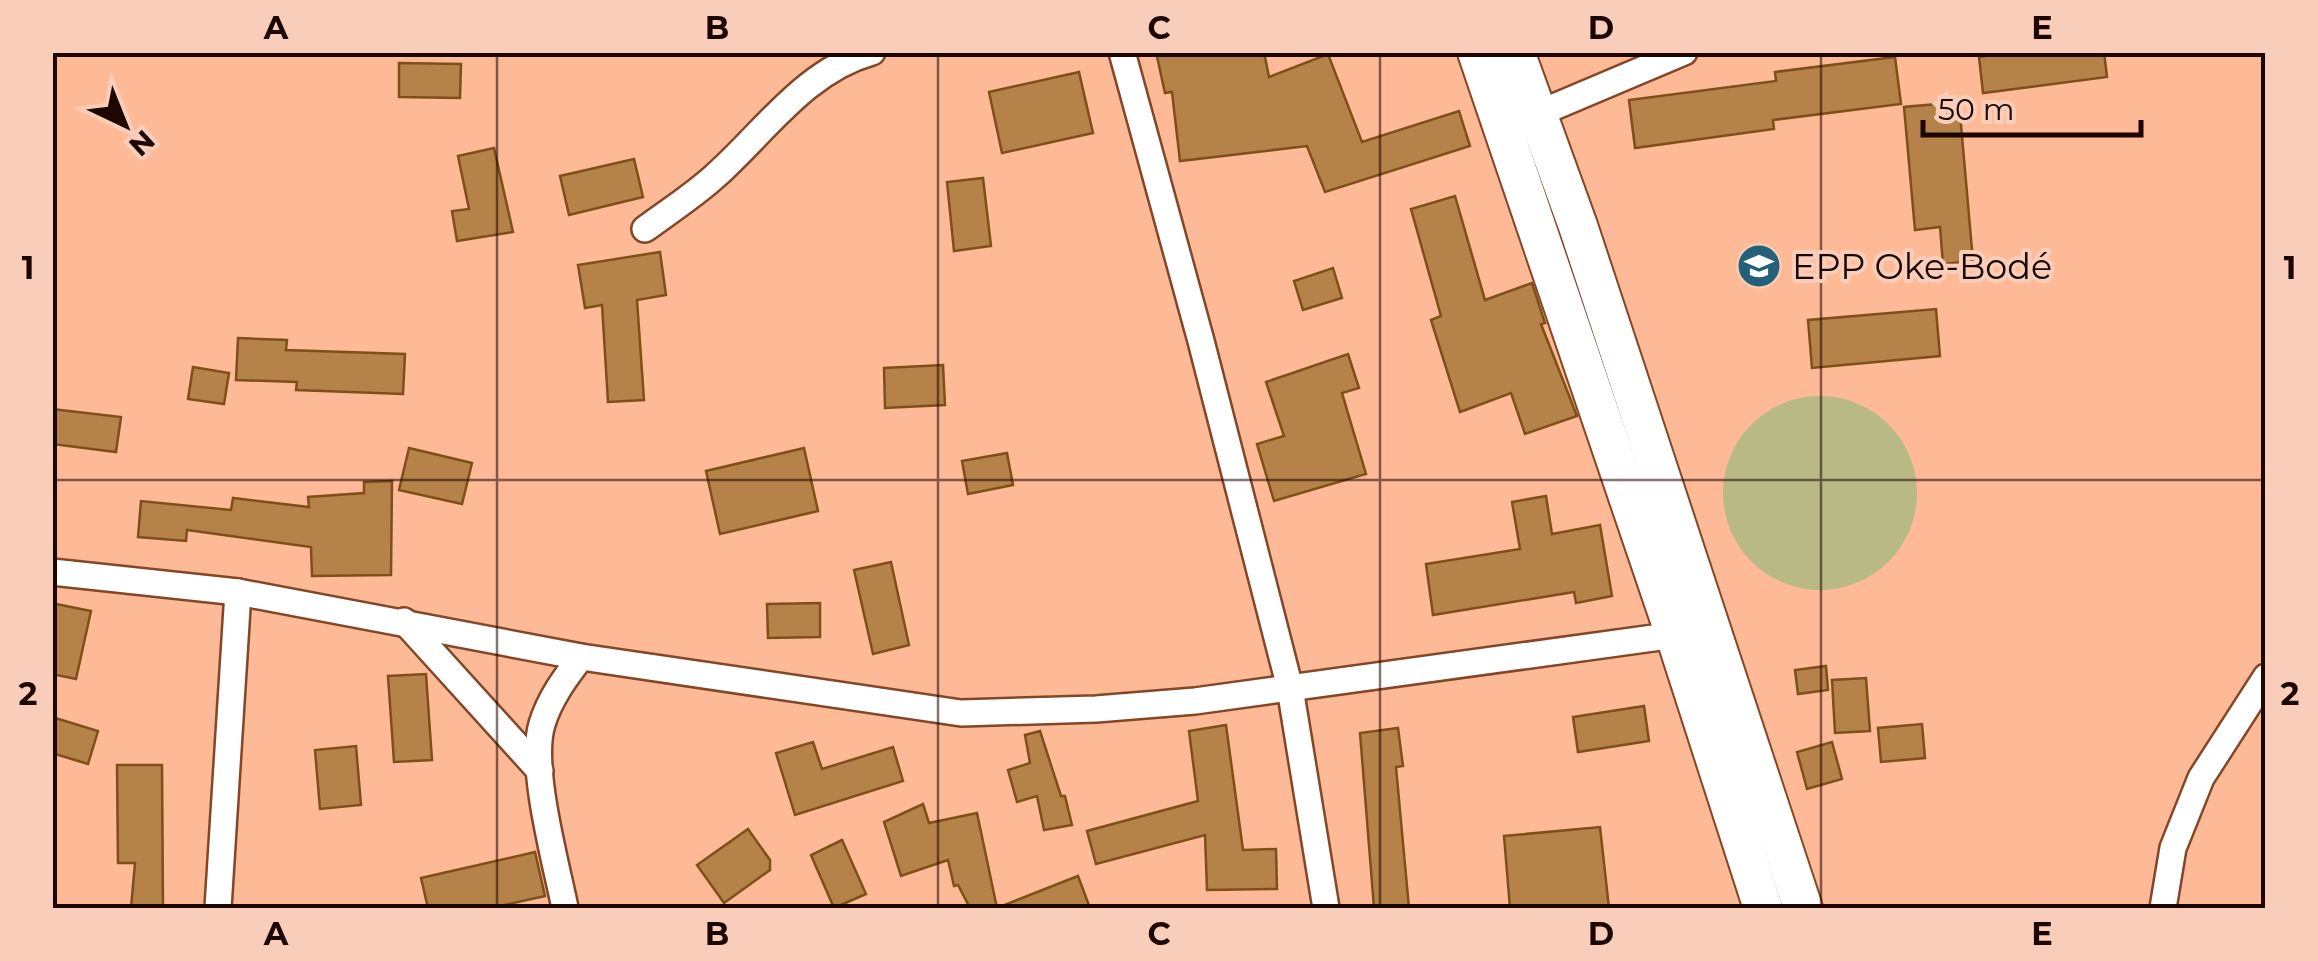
<svg xmlns="http://www.w3.org/2000/svg" width="2318" height="961" viewBox="0 0 2318 961" font-family="Montserrat,sans-serif">
  <rect width="100%" height="100%" fill="#feb997"/>
  <circle fill="#b9b986" cx="1820" cy="493" r="97"/>
  <g fill="#b58249" stroke="#7e5018" stroke-width="2.5">
    <polygon points="1156,52 1264,52 1269,77 1328,54 1362,142 1459,111 1470,146 1325,192 1307,146 1180,161 1172,92 1165,93"/>
    <polygon points="2015,52 2104,52 2107,77 1983,93 1979,57"/>
    <polygon points="1895,57 1901,104 1773,120 1774,129 1635,148 1629,100 1776,81 1775,72"/>
    <polygon points="399,63 461,64 460,98 399,97"/>
    <polygon points="1079,72 1093,133 1002,153 989,92"/>
    <polygon points="1959,102 1973,261 1943,264 1940,227 1915,230 1904,107"/>
    <polygon points="494,148 513,232 457,241 452,211 469,209 458,156"/>
    <polygon points="634,159 643,197 569,215 560,176"/>
    <polygon points="983,178 991,246 954,251 947,182"/>
    <polygon points="1455,196 1485,300 1532,283 1545,323 1541,324 1577,416 1525,434 1511,393 1460,412 1431,320 1441,316 1411,209"/>
    <polygon points="660,252 666,295 637,300 644,400 608,402 602,305 585,308 578,265"/>
    <polygon points="1333,268 1342,298 1303,310 1294,281"/>
    <polygon points="1936,309 1940,356 1812,368 1808,320"/>
    <polygon points="238,338 287,340 286,350 405,354 403,394 296,390 297,382 236,380"/>
    <polygon points="1348,354 1359,388 1342,393 1366,474 1274,501 1257,444 1284,436 1266,382"/>
    <polygon points="943,365 945,405 885,408 884,368"/>
    <polygon points="193,367 229,373 224,404 188,399"/>
    <polygon points="52,409 121,417 116,452 52,444"/>
    <polygon points="409,448 472,463 462,504 399,490"/>
    <polygon points="804,448 818,511 720,534 706,471"/>
    <polygon points="1007,453 1013,485 968,494 962,461"/>
    <polygon points="392,481 391,575 312,576 311,547 187,530 186,541 138,537 141,501 231,510 233,498 309,507 308,497 364,493 364,482"/>
    <polygon points="1546,496 1552,534 1600,525 1612,596 1576,603 1574,592 1433,615 1426,564 1520,549 1512,502"/>
    <polygon points="891,562 909,645 873,654 854,570"/>
    <polygon points="820,603 820,637 768,638 767,604"/>
    <polygon points="56,604 91,611 76,679 52,674 52,621"/>
    <polygon points="1826,666 1828,690 1798,694 1795,670"/>
    <polygon points="426,674 432,760 394,762 388,676"/>
    <polygon points="1866,678 1870,731 1835,733 1832,680"/>
    <polygon points="1644,706 1649,741 1578,752 1573,717"/>
    <polygon points="52,717 98,731 88,764 52,753"/>
    <polygon points="1922,724 1925,758 1881,762 1878,728"/>
    <polygon points="1226,725 1243,850 1276,849 1277,889 1207,890 1205,835 1096,864 1087,831 1198,801 1189,731"/>
    <polygon points="1398,728 1403,766 1396,767 1409,908 1374,908 1360,733"/>
    <polygon points="1040,731 1061,796 1065,796 1072,825 1044,830 1037,796 1017,802 1008,770 1030,763 1025,735"/>
    <polygon points="813,742 822,769 893,747 903,781 795,815 776,753"/>
    <polygon points="1832,742 1842,779 1807,789 1797,752"/>
    <polygon points="356,746 361,805 320,809 315,750"/>
    <polygon points="117,765 162,765 163,908 131,908 135,863 118,863"/>
    <polygon points="923,804 929,823 977,813 997,908 970,908 958,885 954,886 948,860 901,876 884,822"/>
    <polygon points="1600,827 1609,908 1510,908 1504,836"/>
    <polygon points="748,829 770,860 770,870 724,903 697,865"/>
    <polygon points="842,840 866,894 834,908 811,855"/>
    <polygon points="535,852 545,896 491,908 428,908 421,878"/>
    <polygon points="1078,876 1090,908 999,908 999,907"/>
  </g>
  <g fill="none" stroke-linecap="round" stroke-linejoin="round">
    <defs>
      <g id="street">
        <polyline points="1122,52 1201,341 1290,688 1326,908"/>
        <polyline points="1535,115 1684,52"/>
        <path d="M645 229C668 212 693 196 714 177 764 133 804 71 872 52"/>
        <polyline points="52,572 238,592 581,657 961,713 1096,709 1195,701 1675,635"/>
        <polyline points="404,621 540,771"/>
        <polyline points="218,908 238,592"/>
        <path d="M565 908C556 863 529 766 542 724 550 698 565 678 581 657"/>
        <polyline points="2163,908 2173,848 2201,778 2266,677"/>
      </g>
      <g id="primary">
        <polyline points="1477,52 1675,635 1763,908"/>
        <polyline points="1515,52 1578,226 1803,908"/>
      </g>
    </defs>
    <use href="#street" stroke="#824727" stroke-width="30"/>
    <use href="#primary" stroke="#824727" stroke-width="42"/>
    <use href="#street" stroke="#fff" stroke-width="25"/>
    <use href="#primary" stroke="#fff" stroke-width="38"/>
  </g>
  <path fill="none" stroke="#1d0600" stroke-width="2.5" stroke-opacity="0.55" d="M497 52V908M938 52V908M1380 52V908M1821 52V908M52 480H2266"/>
  <defs>
    <symbol id="school-disc" viewBox="-11 -11 22 22"><circle r="9.5" fill="#246178" stroke="#f8cdb9"/><path d="M0-5L7-2L0 1L-7-2ZM-4 1L0 2.5L4 1V4Q0 6-4 4Z" fill="#fff"/></symbol>
  </defs>
  <g fill-rule="evenodd">
    <use href="#school-disc" x="1734" y="241" width="50" height="50"/>
  </g>
  <g text-anchor="middle" dominant-baseline="central" stroke-width="8" stroke-linejoin="round" paint-order="stroke">
    <g font-size="35" fill="#1d0600" stroke="#f8cdb9" text-anchor="start">
      <text x="1792" y="266">EPP Oke-Bodé</text>
    </g>
  </g>
  <rect width="2318" height="961" fill="none" stroke="#f8cdb9" stroke-width="110"/>
  <g transform="translate(125 125) rotate(137)" stroke="#f8cdb9" stroke-width="8" paint-order="stroke">
  <path d="M0-8L18 38L0 25L-18 38Z" fill="#1d0600"/>
  <text y="-15" font-size="28" font-weight="bold" text-anchor="middle" fill="#1d0600">N</text>
  </g>
  <path d="M1923 120v15h218v-15" fill="none" stroke="#1d0600" stroke-width="5"/>
  <text x="1938" y="120" font-size="30" fill="#1d0600" stroke="#f8cdb9" stroke-width="8" paint-order="stroke">50 m</text>
  <rect x="55" y="55" width="2208" height="851" fill="none" stroke="#1d0600" stroke-width="4"/>
  <g font-size="32" text-anchor="middle" font-weight="bold" fill="#1d0600">
    <text x="276" y="39">A</text>
    <text x="717" y="39">B</text>
    <text x="1159" y="39">C</text>
    <text x="1601" y="39">D</text>
    <text x="2042" y="39">E</text>
    <text x="28" y="279">1</text>
    <text x="2290" y="279">1</text>
    <text x="28" y="705">2</text>
    <text x="2290" y="705">2</text>
    <text x="276" y="945">A</text>
    <text x="717" y="945">B</text>
    <text x="1159" y="945">C</text>
    <text x="1601" y="945">D</text>
    <text x="2042" y="945">E</text>
  </g>
</svg>
